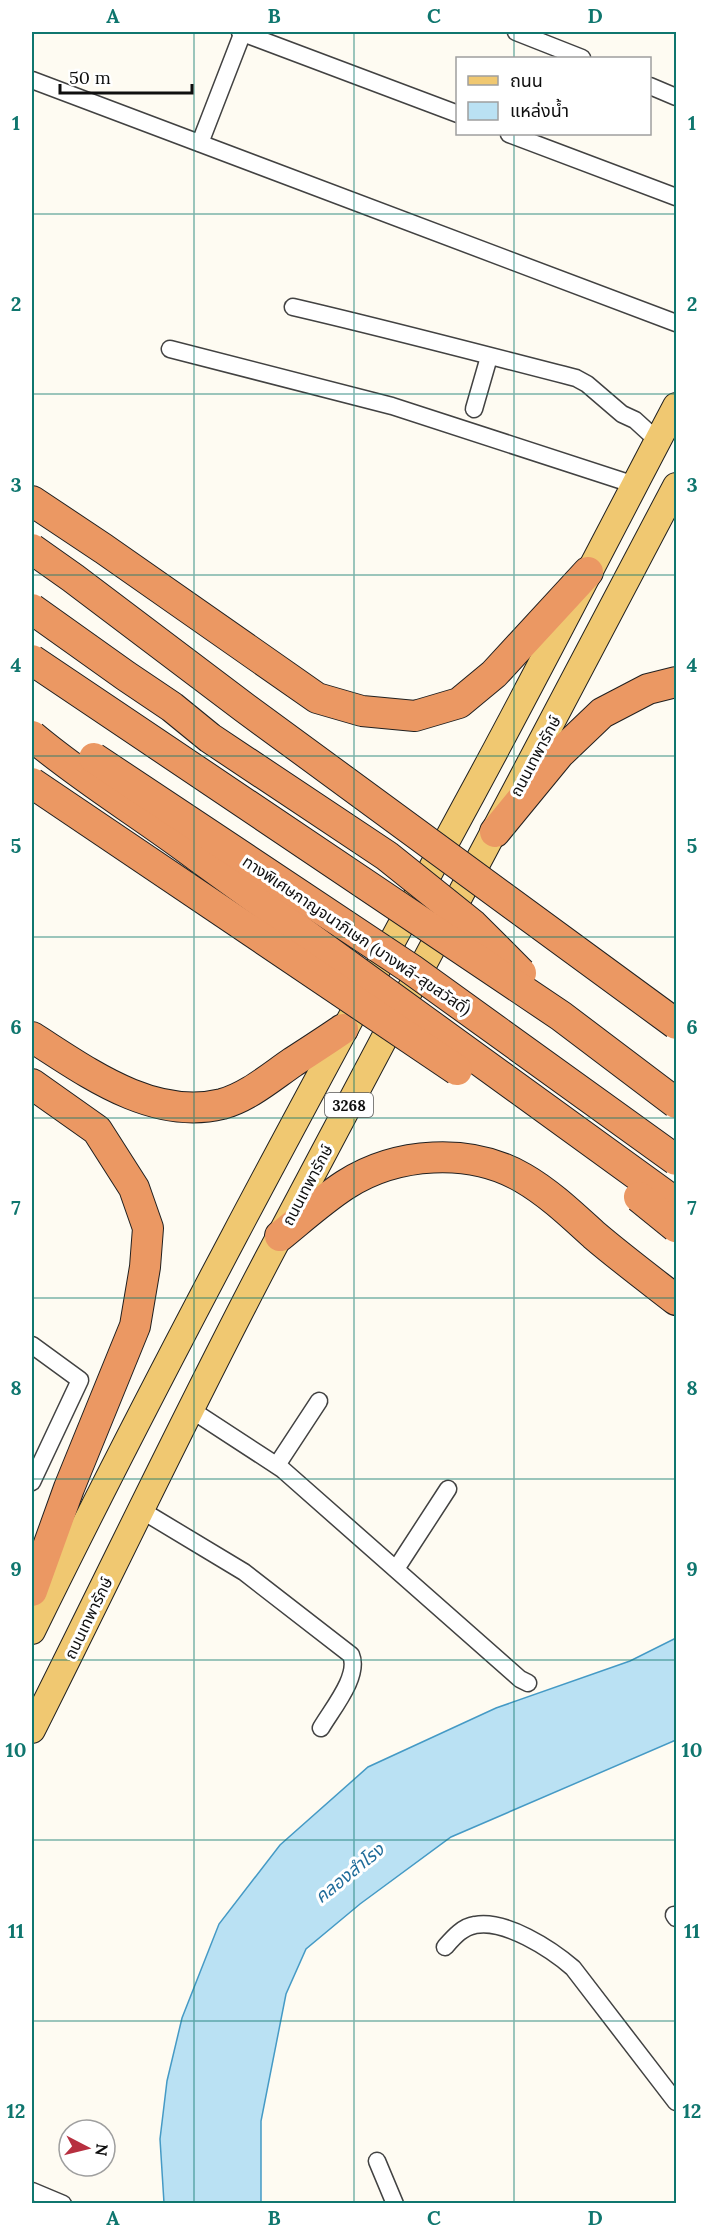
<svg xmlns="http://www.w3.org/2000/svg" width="708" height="2235" viewBox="0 0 708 2235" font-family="Lora,'Noto Sans Thai',serif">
  <rect width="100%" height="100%" fill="#fefbf2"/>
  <polygon fill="#bae1f3" stroke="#459ac5" stroke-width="1.5" points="676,1638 676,1740 451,1837 360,1904 306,1949 286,1994 261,2121 261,2203 164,2203 160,2139 167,2081 182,2018 219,1924 280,1845 368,1767 496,1708 630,1661"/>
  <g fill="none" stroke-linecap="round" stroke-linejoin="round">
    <defs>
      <g id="minor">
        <polyline points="240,32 458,114"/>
        <polyline points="516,32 582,58"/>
        <polyline points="32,80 676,323"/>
        <polyline points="650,86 676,97"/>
        <polyline points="509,134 676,197"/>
        <polyline points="200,143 243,32"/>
        <path d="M293 307C388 329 482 354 576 378L587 384 622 414 635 420 658 441"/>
        <polyline points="170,349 392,406 635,485"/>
        <polyline points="474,409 489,357"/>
        <polyline points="32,1345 80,1380 32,1482"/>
        <polyline points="190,1409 282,1469 520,1679 528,1683"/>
        <polyline points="277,1465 319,1401"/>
        <path d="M141 1510 244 1572 351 1655C360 1676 332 1709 321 1728"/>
        <polyline points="396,1569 448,1489"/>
        <polyline points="674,1915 676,1918"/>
        <path d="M445 1947C453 1938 462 1927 475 1925 505 1919 551 1949 573 1968L676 2102"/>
        <polyline points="377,2161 395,2204"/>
        <polyline points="32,2191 63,2204"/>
      </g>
      <g id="primary">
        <path d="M32 1631C171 1348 322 1071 472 794 542 665 608 535 676 406"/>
        <path d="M32 1730C111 1573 186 1414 268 1258 404 1000 541 744 676 486"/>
      </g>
      <g id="motorway">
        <polyline points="32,501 104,549 317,698 362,711 415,716 459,703 494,674 588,572"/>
        <polyline points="495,832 559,754 602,713 648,689 676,682"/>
        <path d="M32 1037C87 1072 152 1121 222 1104 248 1097 271 1077 293 1062 310 1051 327 1040 343 1029"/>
        <polyline points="32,1084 97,1130 134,1188 148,1228 145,1267 135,1326 69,1488 32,1591"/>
        <path d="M280 1236C301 1219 322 1200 345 1185 396 1152 470 1147 523 1178 549 1193 572 1215 594 1235 621 1258 649 1279 676 1300"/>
      </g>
    </defs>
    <use href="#minor" stroke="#424242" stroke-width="19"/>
    <use href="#primary" stroke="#202020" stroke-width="28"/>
    <use href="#motorway" stroke="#202020" stroke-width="32"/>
    <use href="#minor" stroke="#fff" stroke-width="16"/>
    <use href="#primary" stroke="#f0c871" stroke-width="26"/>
    <use href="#motorway" stroke="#eb9863" stroke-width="30"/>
    <defs>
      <g id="motorway-bridge">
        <polyline points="32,549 73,578 245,708 676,1024"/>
        <polyline points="32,609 126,676 172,707 210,738 387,856 473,925 521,973"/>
        <polyline points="32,660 561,1016 676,1103"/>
        <path d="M32 736C84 780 143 815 197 856 356 973 516 1088 676 1203"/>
        <polyline points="94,758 411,969 676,1160"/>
        <polyline points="32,783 457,1070"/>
        <polyline points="639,1197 676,1227"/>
      </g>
    </defs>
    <use href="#motorway-bridge" stroke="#202020" stroke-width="32" stroke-linecap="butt"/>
    <use href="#motorway-bridge" stroke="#eb9863" stroke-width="30"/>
  </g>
  <path fill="none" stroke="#0f766e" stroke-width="1.5" stroke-opacity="0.55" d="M194 32V2204M354 32V2204M514 32V58M514 134V2204M32 214H676M32 394H676M32 575H676M32 756H676M32 937H676M32 1118H676M32 1298H676M32 1479H676M32 1660H676M32 1840H676M32 2021H676"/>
  <g text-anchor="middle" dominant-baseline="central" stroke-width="6" stroke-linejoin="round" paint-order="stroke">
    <rect fill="#fff" stroke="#575757" stroke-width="1.5" x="325" y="1093" width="48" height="24" rx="4.5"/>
    <g font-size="15" font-weight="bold" fill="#0f0f0f">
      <text x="349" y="1105">3268</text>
    </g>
    <g font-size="16" fill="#0f0f0f" stroke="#fff">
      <text transform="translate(535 756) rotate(-62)">ถนนเทพารักษ์</text>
      <text transform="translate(357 935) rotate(34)">ทางพิเศษกาญจนาภิเษก (บางพลี-สุขสวัสดิ์)</text>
      <text transform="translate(307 1185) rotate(-62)">ถนนเทพารักษ์</text>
      <text transform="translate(88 1618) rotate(-64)">ถนนเทพารักษ์</text>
    </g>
    <g font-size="18" font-style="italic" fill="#1f6c9a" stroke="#fff">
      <text transform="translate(349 1873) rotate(-39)">คลองสำโรง</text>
    </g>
  </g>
  <rect width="708" height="2235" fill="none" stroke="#ffffff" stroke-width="66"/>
  <rect x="456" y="57" width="195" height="78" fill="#ffffff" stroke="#9f9f9f" stroke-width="1.5"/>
  <rect x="468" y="76" width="30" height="9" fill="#f0c871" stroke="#9f9f9f" stroke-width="1.5"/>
  <text x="510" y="87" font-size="18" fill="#0f0f0f">ถนน</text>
  <rect x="468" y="102" width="30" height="18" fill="#bae1f3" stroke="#9f9f9f" stroke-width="1.5"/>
  <text x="510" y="117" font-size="18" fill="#0f0f0f">แหล่งน้ำ</text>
  <g transform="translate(87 2148) rotate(97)"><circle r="28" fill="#ffffff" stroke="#9f9f9f" stroke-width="1.5"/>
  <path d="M0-4.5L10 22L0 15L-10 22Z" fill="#b72f3f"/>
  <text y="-9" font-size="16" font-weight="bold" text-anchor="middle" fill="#0f0f0f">N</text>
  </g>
  <path d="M60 84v9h132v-9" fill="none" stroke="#0f0f0f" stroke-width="3"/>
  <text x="69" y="84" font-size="18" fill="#0f0f0f" stroke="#ffffff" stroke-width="4.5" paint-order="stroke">50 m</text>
  <rect x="33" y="33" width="642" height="2169" fill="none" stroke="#0f766e" stroke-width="2"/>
  <g font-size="20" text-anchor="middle" font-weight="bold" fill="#0f766e">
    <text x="113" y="23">A</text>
    <text x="274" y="23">B</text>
    <text x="434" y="23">C</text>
    <text x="595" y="23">D</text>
    <text x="16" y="130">1</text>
    <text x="692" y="130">1</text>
    <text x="16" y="311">2</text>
    <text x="692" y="311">2</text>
    <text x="16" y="492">3</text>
    <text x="692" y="492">3</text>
    <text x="16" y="672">4</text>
    <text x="692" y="672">4</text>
    <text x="16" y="853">5</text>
    <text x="692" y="853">5</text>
    <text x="16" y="1034">6</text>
    <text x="692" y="1034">6</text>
    <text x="16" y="1215">7</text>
    <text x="692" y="1215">7</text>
    <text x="16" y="1395">8</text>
    <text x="692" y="1395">8</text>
    <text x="16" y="1576">9</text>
    <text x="692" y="1576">9</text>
    <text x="16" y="1757">10</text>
    <text x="692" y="1757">10</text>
    <text x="16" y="1938">11</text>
    <text x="692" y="1938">11</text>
    <text x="16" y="2118">12</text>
    <text x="692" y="2118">12</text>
    <text x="113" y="2225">A</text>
    <text x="274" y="2225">B</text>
    <text x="434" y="2225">C</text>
    <text x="595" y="2225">D</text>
  </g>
</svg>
